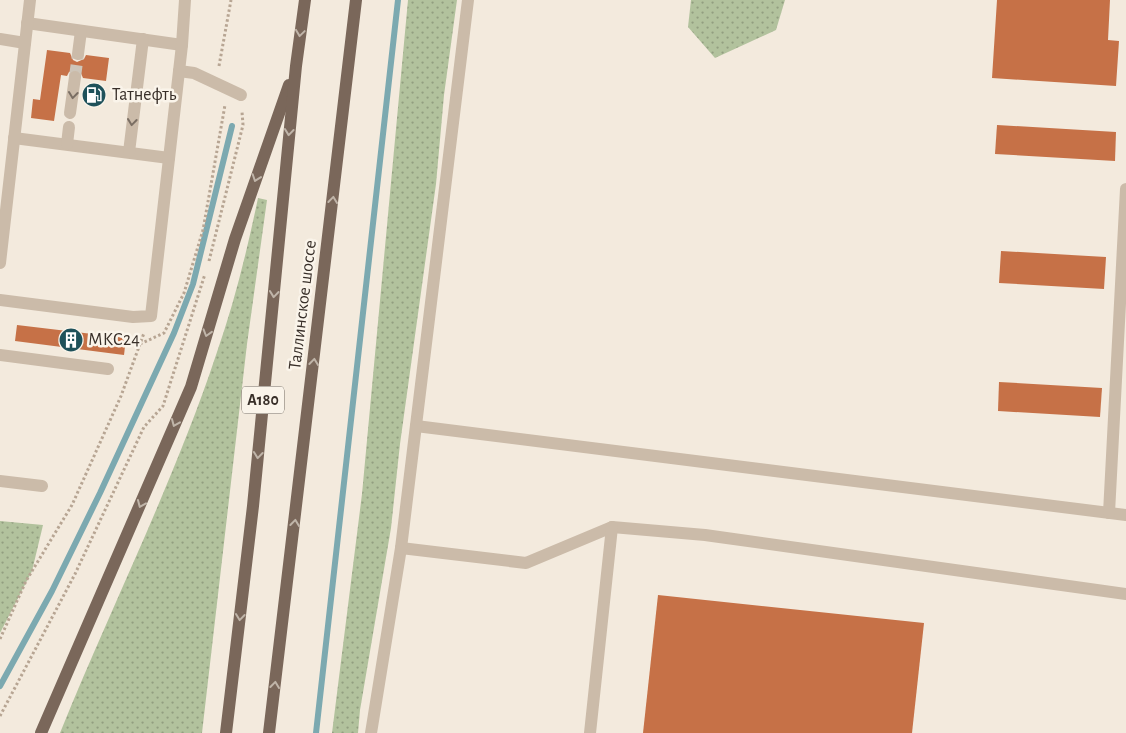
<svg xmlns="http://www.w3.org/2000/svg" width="1126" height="733" viewBox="0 0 1126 733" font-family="'Alegreya Sans',sans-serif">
  <defs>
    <pattern id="grass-dots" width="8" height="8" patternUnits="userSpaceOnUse" patternTransform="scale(1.25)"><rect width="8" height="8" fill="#b2c29d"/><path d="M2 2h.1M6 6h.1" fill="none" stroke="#929e80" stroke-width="1.8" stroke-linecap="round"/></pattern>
  </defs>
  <rect width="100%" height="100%" fill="#f3eadd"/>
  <g fill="url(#grass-dots)">
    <polygon points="408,0 457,0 444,95 436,184 400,444 391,528 360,710 358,733 332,733 362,494"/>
    <polygon points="691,0 785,0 776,30 715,58 688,27"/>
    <path d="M258 198 267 200 247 344 202 733H60C111 607 173 484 216 355 234 304 247 251 258 198Z"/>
    <polygon points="0,521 43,525 32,571 0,633"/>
  </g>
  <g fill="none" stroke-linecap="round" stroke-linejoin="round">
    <g stroke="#7ca9b0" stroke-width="6">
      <polyline points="0,686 52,591 100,493 174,333 193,284 232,126"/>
      <polyline points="316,733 398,0"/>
    </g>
  </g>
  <g fill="#c67147">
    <polygon points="997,0 1110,0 1108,40 1119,41 1116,86 992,78"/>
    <polygon points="47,50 70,53 73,60 77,62 84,59 86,55 109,58 106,81 83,78 80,71 76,69 69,72 67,76 61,75 54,121 31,118 33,99 40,100"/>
    <polygon points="997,125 1116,132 1115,161 995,154"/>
    <polygon points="1001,251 1106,257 1104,289 999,283"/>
    <polygon points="17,325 126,338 124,355 15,341"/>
    <polygon points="999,382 1102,388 1100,417 998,411"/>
    <polygon points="658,595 924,623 912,733 643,733"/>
  </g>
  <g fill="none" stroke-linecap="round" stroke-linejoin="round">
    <polyline stroke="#cec5b9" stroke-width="12" stroke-dasharray="12 6" stroke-linecap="butt" points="75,77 78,54"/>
    <g stroke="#b7a593" stroke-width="3" stroke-dasharray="2.5 2.5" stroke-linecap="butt">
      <polyline points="219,66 231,0"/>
      <polyline points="209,261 243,125 242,112"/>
      <polyline points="140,344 164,333 184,293 203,230 225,105"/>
      <polyline points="0,639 26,581 72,505 121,396 144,333"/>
      <polyline points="0,716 75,574 144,427 163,406 205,274"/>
    </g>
    <g stroke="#cbbba9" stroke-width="12">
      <polyline points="27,23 182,45"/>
      <polyline points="0,39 25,43"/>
      <polyline points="78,54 81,31"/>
      <polyline points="179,71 194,73 241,95"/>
      <polyline points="70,113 75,77"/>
      <polyline points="14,138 169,158"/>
      <polyline points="67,144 69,127"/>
      <polyline points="129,152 143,39"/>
      <polyline points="0,263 30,0"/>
      <polyline points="0,300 133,317 151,316 182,45 185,0"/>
      <polyline points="0,355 108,369"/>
      <polyline points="416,426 1126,515"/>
      <polyline points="0,481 42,486"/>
      <polyline points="1109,513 1126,189"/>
      <polyline points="401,548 526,563 612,527 705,535 1126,594"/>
      <polyline points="371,733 401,548 468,0"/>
      <polyline points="590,733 612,527"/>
    </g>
    <g stroke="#7a675a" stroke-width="12">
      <polyline points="41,733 191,387 235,239 289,85"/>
      <polyline points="226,733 253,506 296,66 305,0"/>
      <polyline points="269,733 356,0"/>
    </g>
  </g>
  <defs><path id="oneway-chevron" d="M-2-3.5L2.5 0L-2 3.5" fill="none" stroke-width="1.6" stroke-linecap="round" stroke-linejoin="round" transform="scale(1.25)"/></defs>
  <g stroke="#c0b5a9">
    <use href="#oneway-chevron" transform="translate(300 33) rotate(98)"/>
    <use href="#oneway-chevron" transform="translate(289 132) rotate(96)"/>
    <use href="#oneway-chevron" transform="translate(256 178) rotate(109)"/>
    <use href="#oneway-chevron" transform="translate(333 200) rotate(-83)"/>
    <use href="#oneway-chevron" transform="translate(274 294) rotate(96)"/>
    <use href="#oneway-chevron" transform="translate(207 333) rotate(107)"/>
    <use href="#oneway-chevron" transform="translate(314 362) rotate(-83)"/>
    <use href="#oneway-chevron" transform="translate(175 423) rotate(113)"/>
    <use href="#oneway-chevron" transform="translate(258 455) rotate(96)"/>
    <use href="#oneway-chevron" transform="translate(141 504) rotate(113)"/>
    <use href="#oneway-chevron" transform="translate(295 523) rotate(-83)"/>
    <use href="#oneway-chevron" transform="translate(240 617) rotate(97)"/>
    <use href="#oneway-chevron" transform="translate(275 685) rotate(-83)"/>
  </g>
  <g stroke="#7a6e63">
    <use href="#oneway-chevron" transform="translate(73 95) rotate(97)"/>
    <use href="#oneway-chevron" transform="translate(132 122) rotate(97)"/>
  </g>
  <defs>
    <symbol id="fuel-disc" viewBox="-11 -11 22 22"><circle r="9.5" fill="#1e515a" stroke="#faf4ea"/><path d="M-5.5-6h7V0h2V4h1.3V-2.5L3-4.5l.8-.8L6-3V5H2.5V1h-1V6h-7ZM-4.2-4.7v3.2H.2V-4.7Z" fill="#fff"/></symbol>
    <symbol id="building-disc" viewBox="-11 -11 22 22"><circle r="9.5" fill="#1e515a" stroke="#faf4ea"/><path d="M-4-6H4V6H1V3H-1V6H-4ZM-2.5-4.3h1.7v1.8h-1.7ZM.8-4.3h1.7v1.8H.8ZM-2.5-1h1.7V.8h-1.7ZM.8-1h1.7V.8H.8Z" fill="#fff"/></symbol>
  </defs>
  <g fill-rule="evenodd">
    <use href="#fuel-disc" x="80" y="81" width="28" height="28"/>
    <use href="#building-disc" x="57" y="326" width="28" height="28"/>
  </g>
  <g text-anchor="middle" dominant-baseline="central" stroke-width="5" stroke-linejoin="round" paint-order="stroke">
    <rect fill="#faf4ea" stroke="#726a63" stroke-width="1" x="242" y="386.5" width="42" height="27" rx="4"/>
    <g font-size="16" font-weight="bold" fill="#382f29">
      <text x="263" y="400">A180</text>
    </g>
    <g font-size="18" fill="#382f29" stroke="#faf4ea" text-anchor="start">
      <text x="112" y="95">Татнефть</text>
      <text x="88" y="340">МКС24</text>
    </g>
    <g font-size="18" fill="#382f29" stroke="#faf4ea">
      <text transform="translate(303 305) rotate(-83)">Таллинское шоссе</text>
    </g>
  </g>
</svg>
